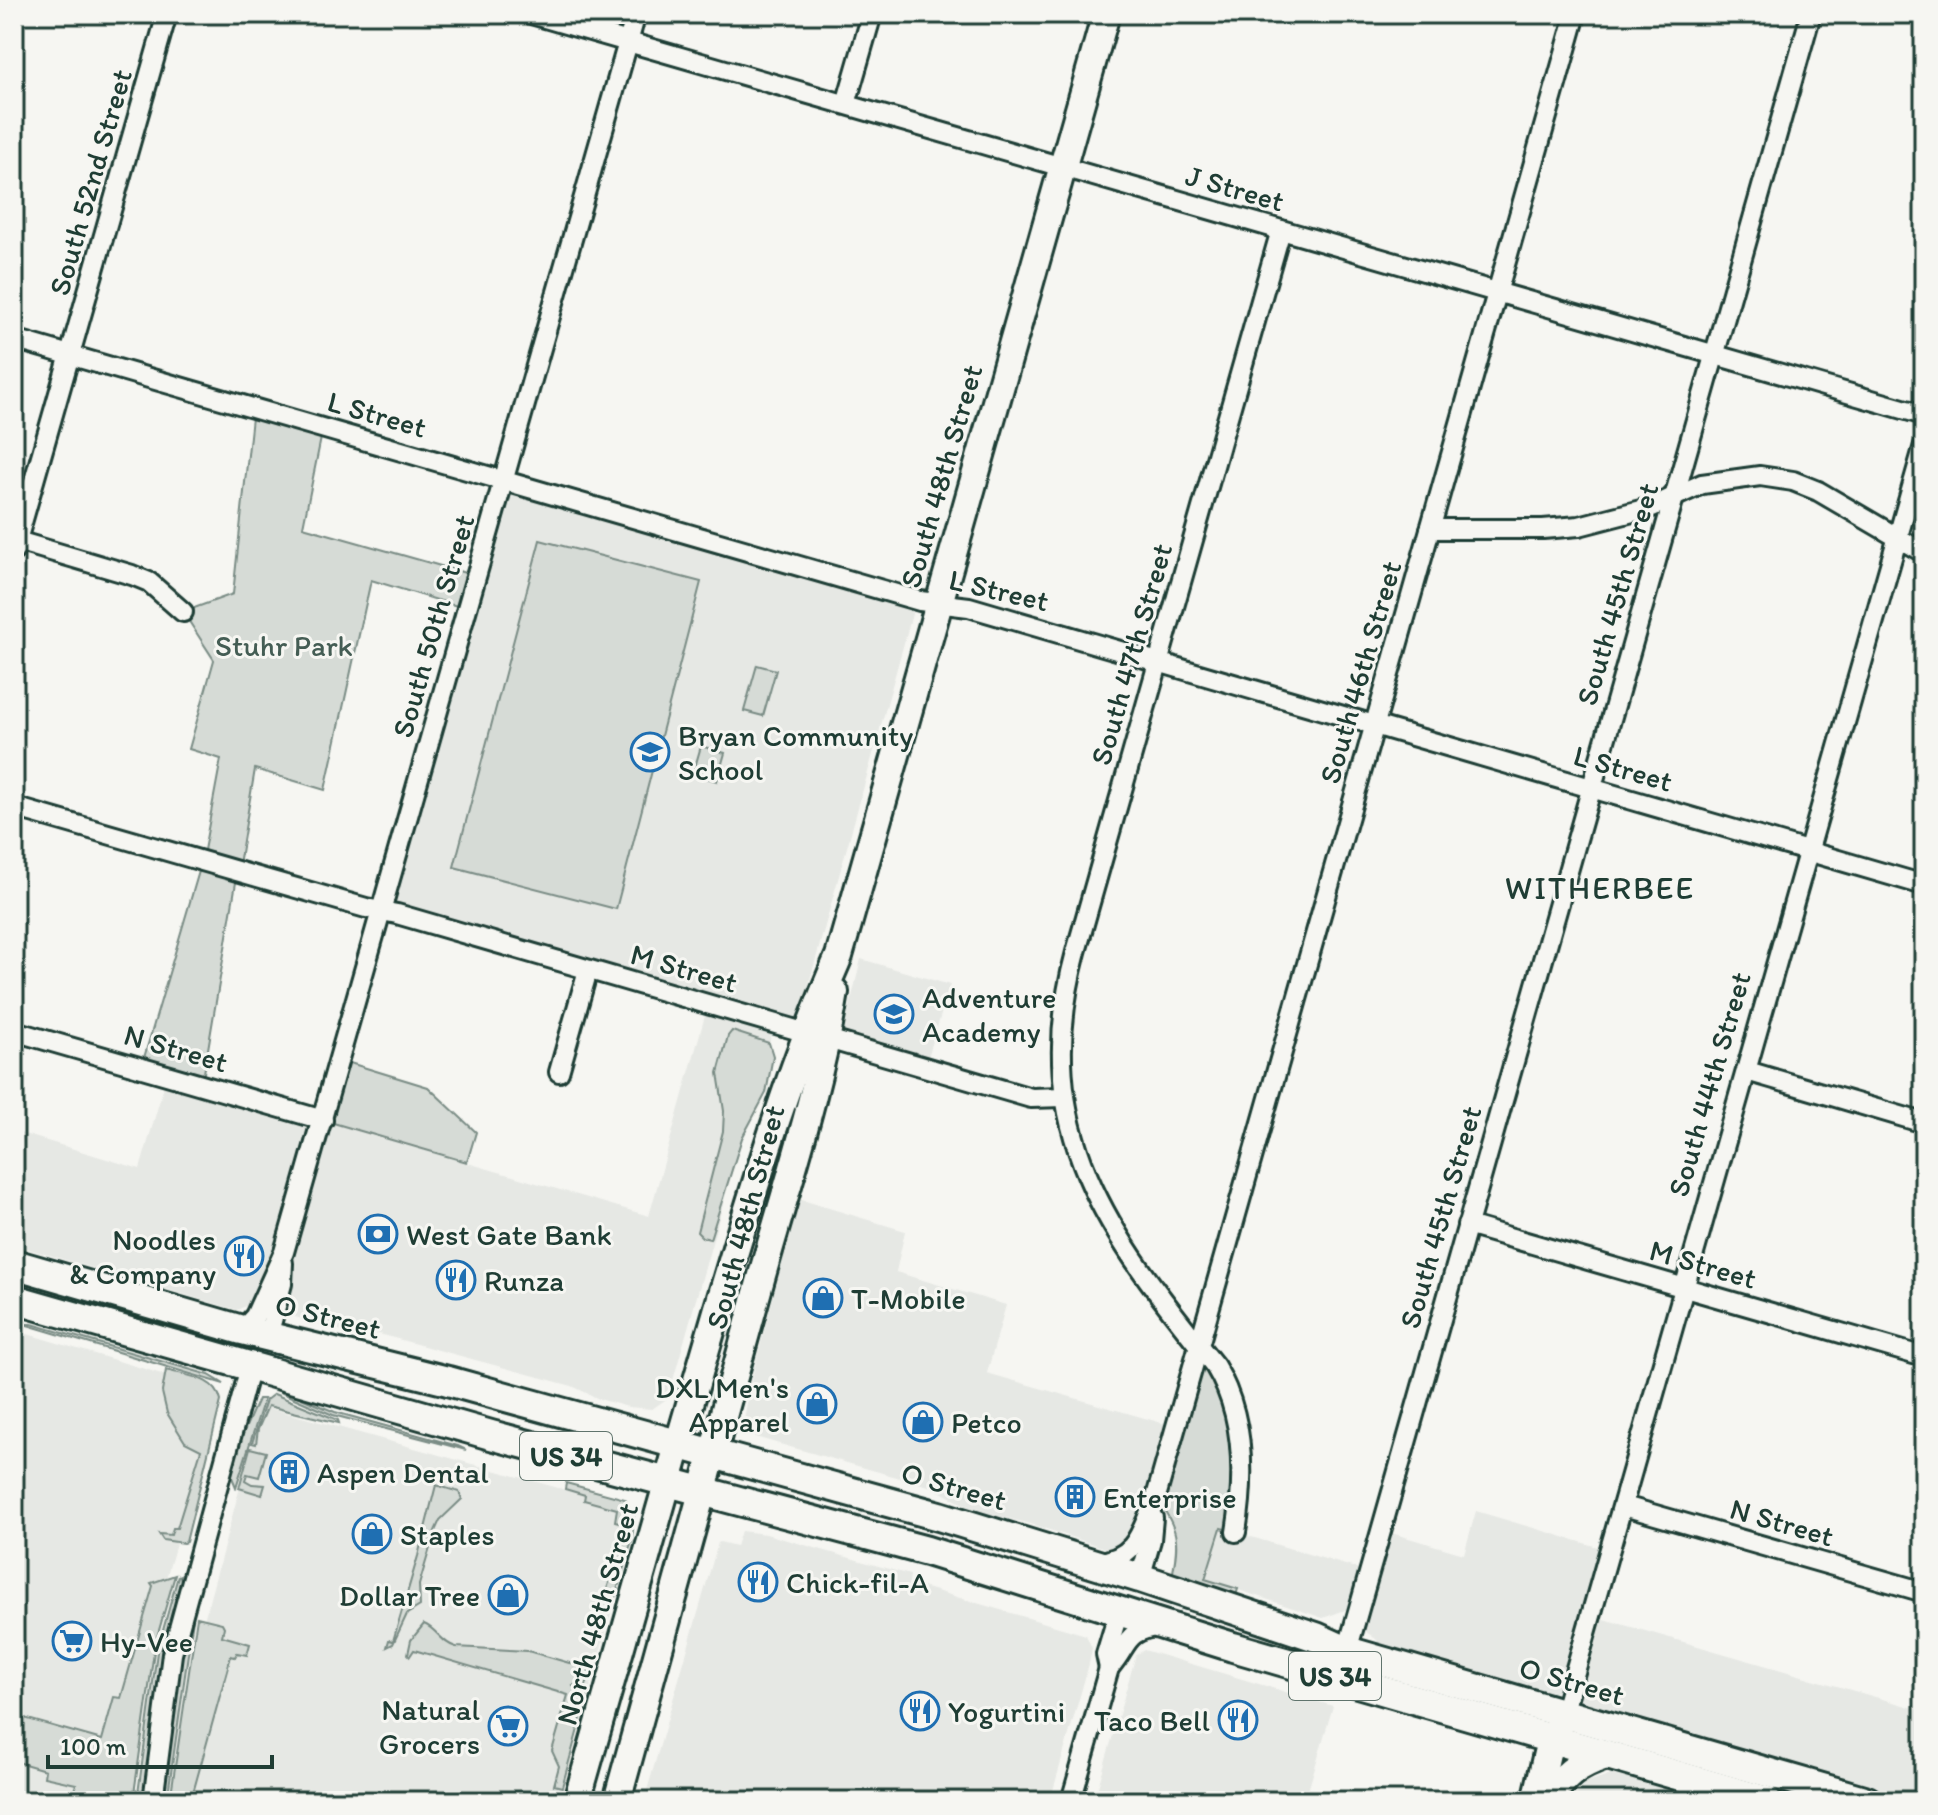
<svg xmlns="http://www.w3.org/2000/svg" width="1938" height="1815" viewBox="0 0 1938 1815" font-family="Itim,sans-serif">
  <rect width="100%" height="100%" fill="#f6f6f2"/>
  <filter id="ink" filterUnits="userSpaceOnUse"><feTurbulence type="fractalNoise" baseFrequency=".0125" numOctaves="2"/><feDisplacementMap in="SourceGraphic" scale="16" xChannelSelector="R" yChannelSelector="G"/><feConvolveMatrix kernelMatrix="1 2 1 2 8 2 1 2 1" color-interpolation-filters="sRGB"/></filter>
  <g filter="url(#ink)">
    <g fill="#e6e8e4">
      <polygon points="503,481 916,600 796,1030 773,1023 759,1101 739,1148 668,1398 652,1409 628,1407 599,1399 572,1386 379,1334 359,1336 275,1311 263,1298 237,1310 14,1245 14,1131 140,1169 167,1075 649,1216 708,1005 381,911"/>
      <polygon points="861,959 950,985 925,1067 841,1043"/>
      <polygon points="799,1199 905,1231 896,1272 1006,1305 987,1373 1176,1427 1139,1536 1108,1549 1034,1525 974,1510 932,1487 755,1437 744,1421 750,1384"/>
      <polygon points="14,1330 165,1375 205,1444 149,1637 128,1801 14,1801"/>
      <polygon points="262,1406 627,1507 631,1543 558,1801 173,1801 197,1646"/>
      <polygon points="1476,1511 1611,1551 1593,1616 1924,1711 1924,1801 1886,1794 1789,1767 1599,1711 1571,1692 1535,1692 1381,1648 1376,1639 1355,1624 1359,1605 1323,1618 1205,1579 1221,1528 1369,1572 1381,1530 1464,1554"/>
      <polygon points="741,1531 766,1534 910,1575 909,1583 1086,1635 1092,1648 1089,1664 1050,1801 644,1801 718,1543 720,1542 736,1546"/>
      <polygon points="1144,1650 1333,1706 1305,1801 1094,1801 1136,1655"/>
      <polygon points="1611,1774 1709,1801 1570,1801 1585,1783"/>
    </g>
    <g fill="#d6dbd6" stroke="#7a8c85" stroke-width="2">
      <polygon points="253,408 323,428 303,527 476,576 467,609 371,580 325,790 255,769 202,1085 141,1068 202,861 221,759 189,749 214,660 183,612 233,594"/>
      <polygon points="540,540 701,582 616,909 454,867"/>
      <polygon points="757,665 776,670 763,716 744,711"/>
      <polygon points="701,746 725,753 717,781 693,774"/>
      <polygon points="732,1031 769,1043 773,1056 766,1093 742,1138 710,1239 702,1237 697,1232 723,1131 724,1111 718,1073 728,1036"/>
      <polygon points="340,1060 428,1087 476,1132 467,1162 323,1120"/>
      <polygon points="24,1324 32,1324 209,1375 224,1384"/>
      <path d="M1199 1346 1234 1414 1236 1532 1221 1528 1205 1579 1238 1589 1235 1599 1172 1577C1180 1538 1178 1530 1156 1497Z"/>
      <path d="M166 1370C187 1376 216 1377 221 1401L186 1542 183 1543 163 1540 159 1534 171 1535 173 1528H177L201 1450 185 1442 167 1413 162 1392Z"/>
      <polygon points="280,1389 335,1412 458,1446 466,1450 333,1415 280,1392"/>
      <polygon points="274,1394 338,1420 339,1423 268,1406 258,1429 256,1444 252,1443 266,1400"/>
      <polygon points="258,1399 264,1399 236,1487 231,1475 241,1438"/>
      <polygon points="250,1448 266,1452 259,1477 247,1474 245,1480 252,1484 265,1485 262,1495 239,1488"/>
      <polygon points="566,1483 625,1499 634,1517 632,1540 615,1597 606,1593 626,1524 615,1521 617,1509 584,1500 585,1495 565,1489"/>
      <polygon points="436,1485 459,1492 462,1499 440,1520 435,1531 419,1585 420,1606 407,1614 393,1644 387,1647 389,1640 393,1641 418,1556"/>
      <polygon points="175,1575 155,1644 133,1801 85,1801 72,1797 76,1784 44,1777 45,1770 14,1761 14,1715 102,1740 114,1697 121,1698 153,1586 151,1583"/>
      <polygon points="180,1575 181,1581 163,1650 143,1801 137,1801 157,1652 178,1576"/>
      <polygon points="197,1617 222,1623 224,1627 222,1636 250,1644 247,1655 237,1653 235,1657 231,1656 191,1800 170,1801"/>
      <polygon points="193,1619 167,1801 161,1801 181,1655 189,1622"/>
      <path d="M424 1624C437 1629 441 1643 456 1647L528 1651 590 1669 586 1686 576 1684 573 1686 576 1690 588 1693 562 1787 554 1785 559 1766 552 1751 568 1695 414 1650 410 1656 408 1654 411 1640Z"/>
    </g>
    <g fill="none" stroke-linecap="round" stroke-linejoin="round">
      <defs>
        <g id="minor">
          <polyline points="531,14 1924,415"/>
          <polyline points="846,104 872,14"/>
          <polyline points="14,339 920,601 969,607 1924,885"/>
          <polyline points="1430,529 1543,529 1579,526 1652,507 1702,484 1760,476 1793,481 1818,491 1924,553"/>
          <polyline points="17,541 132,575 149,582 183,612"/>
          <polyline points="14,551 167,14"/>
          <polyline points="14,807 366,908 397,914 1031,1098 1063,1097"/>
          <polyline points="14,1031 323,1120"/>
          <polyline points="1747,1071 1924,1123"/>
          <polyline points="559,1072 588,970"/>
          <polyline points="1467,1225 1924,1357"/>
          <polyline points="242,1330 255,1316 284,1252 636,14"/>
          <polyline points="268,1336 282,1284 283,1263"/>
          <polyline points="1624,1506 1924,1592"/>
          <path d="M1236 1532C1245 1477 1245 1415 1215 1366 1109 1235 1028 1129 1076 952L1281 230"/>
          <path d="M1097 1562C1137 1560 1142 1529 1156 1497L1576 14"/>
          <polyline points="1140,1578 1151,1540 1153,1518"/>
          <polyline points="1347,1651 1811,14"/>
          <polyline points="1109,1668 1106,1654 1119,1611"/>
          <polyline points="1563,1714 1924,445"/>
          <polyline points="153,1801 172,1654 250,1367"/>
          <path d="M1071 1801 1109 1668C1131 1643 1122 1632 1160 1626"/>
        </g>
        <g id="secondary">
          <path d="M577 1801C624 1638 669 1474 717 1311 753 1191 788 1072 839 956L1106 14"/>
          <path d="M617 1801C665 1629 712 1457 759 1286 786 1188 819 1091 835 992"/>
          <polyline points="1536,1801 1547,1753 1560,1721"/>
        </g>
        <g id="primary">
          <polyline points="14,1264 242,1330 448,1381 939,1516 1140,1578 1316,1637 1347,1651 1867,1801"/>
          <polyline points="14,1299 491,1435 927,1551 1233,1647 1767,1801"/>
          <path d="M1546 1801C1565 1775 1575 1765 1606 1755"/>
        </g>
      </defs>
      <use href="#minor" stroke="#1f3d34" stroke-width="24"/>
      <use href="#secondary" stroke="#1f3d34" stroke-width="32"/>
      <use href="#primary" stroke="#1f3d34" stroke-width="34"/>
      <use href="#minor" stroke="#f6f6f2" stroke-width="18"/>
      <use href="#secondary" stroke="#f6f6f2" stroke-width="26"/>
      <use href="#primary" stroke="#f6f6f2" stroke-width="28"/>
    </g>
  </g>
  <defs>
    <symbol id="school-ring" viewBox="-11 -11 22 22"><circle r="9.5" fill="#f6f6f2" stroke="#1f6fb2" stroke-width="1.5"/><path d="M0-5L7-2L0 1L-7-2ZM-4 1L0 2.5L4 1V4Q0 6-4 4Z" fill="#1f6fb2"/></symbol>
    <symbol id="bank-ring" viewBox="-11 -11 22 22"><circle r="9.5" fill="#f6f6f2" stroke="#1f6fb2" stroke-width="1.5"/><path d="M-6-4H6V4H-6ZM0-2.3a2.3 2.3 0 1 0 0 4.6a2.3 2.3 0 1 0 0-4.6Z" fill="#1f6fb2"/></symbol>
    <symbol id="restaurant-ring" viewBox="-11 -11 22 22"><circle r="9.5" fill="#f6f6f2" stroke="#1f6fb2" stroke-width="1.5"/><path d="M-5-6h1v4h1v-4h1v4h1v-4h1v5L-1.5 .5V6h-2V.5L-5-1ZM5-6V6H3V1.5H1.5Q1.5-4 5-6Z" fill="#1f6fb2"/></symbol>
    <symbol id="shop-ring" viewBox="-11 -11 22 22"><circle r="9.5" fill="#f6f6f2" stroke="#1f6fb2" stroke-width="1.5"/><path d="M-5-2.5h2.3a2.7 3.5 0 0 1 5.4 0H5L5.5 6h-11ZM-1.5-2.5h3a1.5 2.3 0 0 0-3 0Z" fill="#1f6fb2"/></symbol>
    <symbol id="building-ring" viewBox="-11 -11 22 22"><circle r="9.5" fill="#f6f6f2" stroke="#1f6fb2" stroke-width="1.5"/><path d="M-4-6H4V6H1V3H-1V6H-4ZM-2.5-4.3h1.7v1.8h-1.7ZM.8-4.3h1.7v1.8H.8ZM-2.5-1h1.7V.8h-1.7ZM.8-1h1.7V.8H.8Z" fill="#1f6fb2"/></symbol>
    <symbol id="supermarket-ring" viewBox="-11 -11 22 22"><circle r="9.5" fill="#f6f6f2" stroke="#1f6fb2" stroke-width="1.5"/><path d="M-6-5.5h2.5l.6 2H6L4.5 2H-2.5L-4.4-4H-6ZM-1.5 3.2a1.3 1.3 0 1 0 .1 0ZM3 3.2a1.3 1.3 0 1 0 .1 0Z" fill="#1f6fb2"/></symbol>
  </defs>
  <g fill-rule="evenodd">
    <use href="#school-ring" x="628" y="730" width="44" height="44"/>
    <use href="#school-ring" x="872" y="992" width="44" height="44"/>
    <use href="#bank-ring" x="356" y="1212" width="44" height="44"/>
    <use href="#restaurant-ring" x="222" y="1234" width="44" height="44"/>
    <use href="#restaurant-ring" x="434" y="1258" width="44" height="44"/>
    <use href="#shop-ring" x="801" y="1276" width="44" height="44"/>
    <use href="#shop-ring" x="795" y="1382" width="44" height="44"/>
    <use href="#shop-ring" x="901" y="1400" width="44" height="44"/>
    <use href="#building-ring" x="267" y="1450" width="44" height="44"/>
    <use href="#building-ring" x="1053" y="1475" width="44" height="44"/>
    <use href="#shop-ring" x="350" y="1512" width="44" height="44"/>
    <use href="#restaurant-ring" x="736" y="1560" width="44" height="44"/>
    <use href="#shop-ring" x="486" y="1573" width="44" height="44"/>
    <use href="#supermarket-ring" x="50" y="1619" width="44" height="44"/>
    <use href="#restaurant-ring" x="898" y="1689" width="44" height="44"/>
    <use href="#restaurant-ring" x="1216" y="1698" width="44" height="44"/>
    <use href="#supermarket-ring" x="486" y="1704" width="44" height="44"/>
  </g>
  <g text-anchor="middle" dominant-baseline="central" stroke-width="6" stroke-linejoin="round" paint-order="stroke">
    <g fill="#f6f6f2" stroke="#60746d" stroke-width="2">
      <rect x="520" y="1432" width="92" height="48" rx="6"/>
      <rect x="1289" y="1652" width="92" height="48" rx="6"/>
    </g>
    <g font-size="28" font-weight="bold" fill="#1f3d34">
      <text x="566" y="1456">US 34</text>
      <text x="1335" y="1676">US 34</text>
    </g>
    <g font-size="30" fill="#1f3d34" stroke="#f6f6f2">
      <text transform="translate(90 182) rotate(-74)">South 52nd Street</text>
      <text transform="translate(1235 188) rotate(16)">J Street</text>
      <text transform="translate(377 414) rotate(16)">L Street</text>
      <text transform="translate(941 476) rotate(-74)">South 48th Street</text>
      <text transform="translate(999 590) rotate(13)">L Street</text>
      <text transform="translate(1617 594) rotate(-74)">South 45th Street</text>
      <text transform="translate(433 626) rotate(-74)">South 50th Street</text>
      <text transform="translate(1131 654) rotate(-74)">South 47th Street</text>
      <text transform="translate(1360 672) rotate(-74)">South 46th Street</text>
      <text transform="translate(1623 768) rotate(16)">L Street</text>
      <text transform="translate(684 968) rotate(16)">M Street</text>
      <text transform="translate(176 1048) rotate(16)">N Street</text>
      <text transform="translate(1709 1084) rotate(-74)">South 44th Street</text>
      <text transform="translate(745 1217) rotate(-75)">South 48th Street</text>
      <text transform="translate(1440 1217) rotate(-74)">South 45th Street</text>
      <text transform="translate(1703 1264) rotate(16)">M Street</text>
      <text transform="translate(328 1316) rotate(14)">O Street</text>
      <text transform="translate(954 1486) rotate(16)">O Street</text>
      <text transform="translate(1782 1522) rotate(16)">N Street</text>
      <text transform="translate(597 1614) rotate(-74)">North 48th Street</text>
      <text transform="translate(1572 1681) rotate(16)">O Street</text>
    </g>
    <g font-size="30" fill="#445d54" stroke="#f6f6f2">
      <text x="284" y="645">Stuhr Park</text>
    </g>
    <g font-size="30" fill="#1f3d34" stroke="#f6f6f2" text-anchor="start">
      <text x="678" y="735">Bryan Community<tspan x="678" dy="34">School</tspan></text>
      <text x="922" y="997">Adventure<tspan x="922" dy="34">Academy</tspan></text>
      <text x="406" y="1234">West Gate Bank</text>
      <text x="216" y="1239" text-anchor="end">Noodles<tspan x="216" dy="34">&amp; Company</tspan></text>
      <text x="484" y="1280">Runza</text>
      <text x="851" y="1298">T-Mobile</text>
      <text x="789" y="1387" text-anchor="end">DXL Men's<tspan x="789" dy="34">Apparel</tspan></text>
      <text x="951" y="1422">Petco</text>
      <text x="317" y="1472">Aspen Dental</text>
      <text x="1103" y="1497">Enterprise</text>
      <text x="400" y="1534">Staples</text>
      <text x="786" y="1582">Chick-fil-A</text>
      <text x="480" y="1595" text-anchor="end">Dollar Tree</text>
      <text x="100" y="1641">Hy-Vee</text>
      <text x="480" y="1709" text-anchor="end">Natural<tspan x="480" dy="34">Grocers</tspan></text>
      <text x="948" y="1711">Yogurtini</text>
      <text x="1210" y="1720" text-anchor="end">Taco Bell</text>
    </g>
    <g font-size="32" letter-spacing="2" fill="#1f3d34" stroke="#f6f6f2">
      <text x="1600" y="888">WITHERBEE</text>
    </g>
  </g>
  <rect width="1938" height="1815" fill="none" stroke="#f6f6f2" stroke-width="48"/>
  <rect x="24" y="24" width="1890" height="1767" fill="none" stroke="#1f3d34" stroke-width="3" filter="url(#ink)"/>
  <path d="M48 1755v12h224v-12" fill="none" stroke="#1f3d34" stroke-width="4"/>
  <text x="60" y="1755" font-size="24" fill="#1f3d34" stroke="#f6f6f2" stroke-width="6" paint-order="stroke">100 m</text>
</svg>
